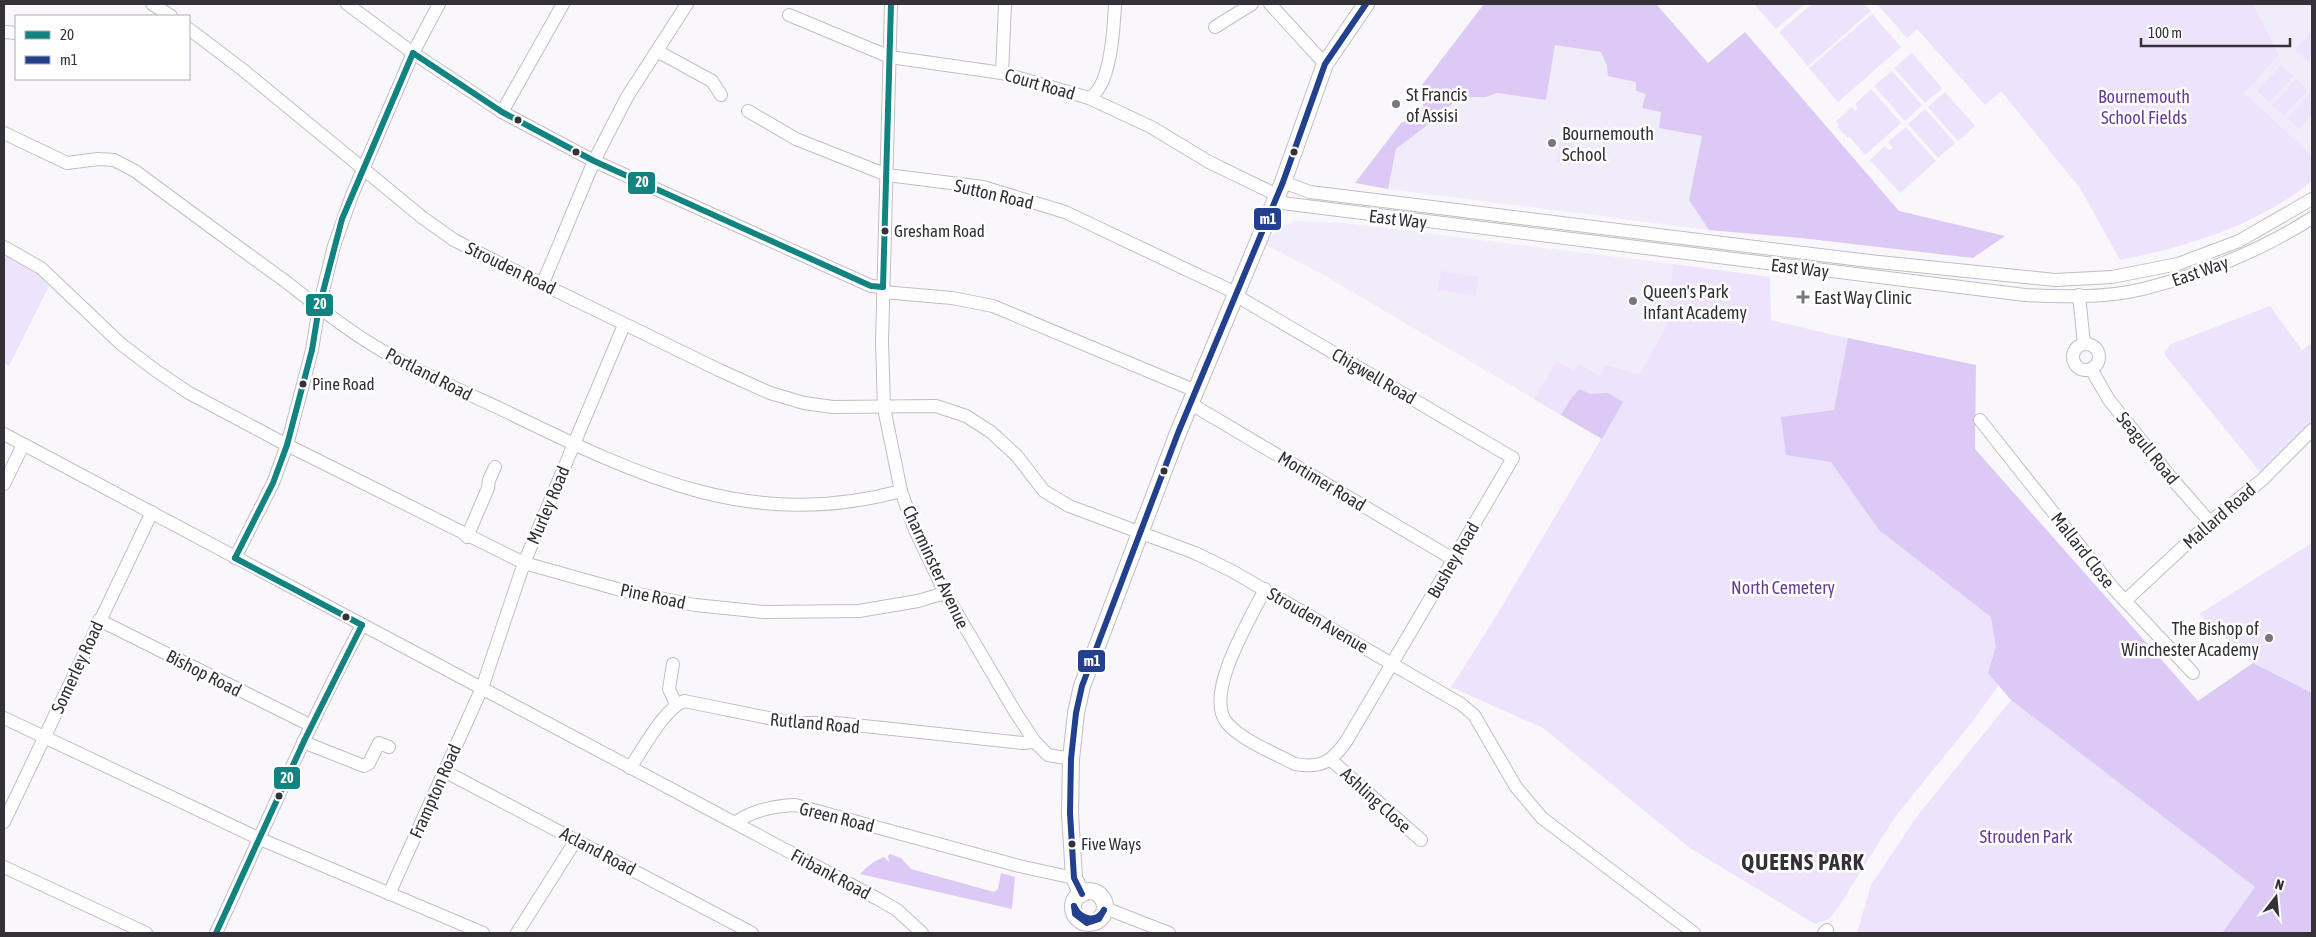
<svg xmlns="http://www.w3.org/2000/svg" width="2316" height="937" viewBox="0 0 2316 937" font-family="'Asap Condensed',sans-serif">
  <rect width="100%" height="100%" fill="#f9f7fc"/>
  <g fill="#f1ecf9">
    <polygon points="2253,4 2312,4 2312,156 2245,93 2279,55"/>
    <polygon points="1555,44 1601,52 1607,66 1636,82 1661,112 1659,128 1702,136 1689,200 1709,230 1388,189 1396,149 1438,117 1459,97 1486,97 1497,93 1546,100"/>
    <polygon points="1294,221 1345,223 1673,264 1666,327 1602,439 1320,273 1264,244 1278,230"/>
  </g>
  <g fill="#ede3fd">
    <polygon points="1754,4 1805,4 1776,29"/>
    <polygon points="1812,4 1864,4 1871,11 1808,66 1779,32"/>
    <path d="M1877 4H2253L2279 55 2245 93 2312 156V181C2258 225 2187 247 2120 260L2080 188 2001 91 1985 105 1917 29 1907 38Z"/>
    <polygon points="1872,14 1901,47 1838,102 1809,68"/>
    <polygon points="2312,31 2312,55 2307,61 2295,50"/>
    <polygon points="1912,53 1942,88 1925,103 1894,68"/>
    <polygon points="2281,65 2293,76 2269,102 2257,91"/>
    <polygon points="1892,71 1922,105 1905,121 1874,86"/>
    <polygon points="2296,79 2308,90 2284,116 2272,105"/>
    <polygon points="1871,89 1901,123 1865,155 1850,137 1848,138 1837,127 1839,125 1836,121 1852,107 1855,111 1858,108 1855,104"/>
    <polygon points="1945,92 1975,126 1958,141 1928,107"/>
    <polygon points="2311,92 2312,115 2299,129 2287,118"/>
    <polygon points="1925,109 1955,143 1938,158 1908,124"/>
    <polygon points="1906,127 1936,161 1900,193 1870,160 1885,146 1889,150 1893,148 1888,142"/>
    <polygon points="1560,141 1574,143 1571,164 1557,162"/>
    <polygon points="4,254 37,273 49,286 9,366 4,363"/>
    <polygon points="1673,264 1770,277 1771,320 1885,347 2036,633 1975,718 1895,817 1838,908 1829,919 1815,924 1690,848 1543,728 1451,687 1492,623 1623,402 1608,393 1572,397 1561,415 1534,399 1557,361 1574,371 1579,364 1600,376 1605,365 1639,374 1666,327"/>
    <polygon points="1441,271 1479,277 1476,296 1438,290"/>
    <polygon points="2270,306 2302,350 2312,343 2312,430 2264,477 2165,355 2165,351 2171,344"/>
    <polygon points="2312,543 2312,693 2253,663 2199,614"/>
    <polygon points="2011,700 2255,887 2222,933 1857,933 1871,885 1918,815"/>
  </g>
  <g fill="#dcc9f6">
    <polygon points="1484,4 1656,4 1708,63 1745,32 1899,211 2005,236 1973,258 1801,238 1709,230 1689,200 1702,136 1659,128 1661,112 1642,108 1646,94 1636,91 1636,82 1608,76 1607,66 1601,52 1555,45 1546,100 1497,93 1486,97 1459,97 1438,117 1396,149 1388,189 1355,183 1401,123 1418,117 1423,107 1422,85"/>
    <polygon points="1848,338 1976,365 1975,449 2198,701 2253,663 2312,693 2312,933 2222,933 2255,887 2011,700 1988,673 1996,647 1991,617 1879,530 1831,462 1786,455 1781,417 1834,410"/>
    <polygon points="1580,389 1590,394 1608,393 1623,402 1602,439 1561,415 1572,397"/>
    <path d="M890 854 901 858 911 869 994 892 998 889 1001 873 1015 877 1012 909 860 874C867 867 875 860 884 857L889 862 888 856Z"/>
  </g>
  <g fill="none" stroke-linecap="round" stroke-linejoin="round">
    <defs>
      <g id="minor">
        <polyline points="152,4 171,16"/>
        <polyline points="347,4 413,53 502,112 594,161 871,286 883,287"/>
        <polyline points="891,4 882,342 884,408 901,491 915,530 945,593 1014,710 1035,742 1048,755 1071,759"/>
        <polyline points="1270,4 1325,64"/>
        <polyline points="789,15 890,57 1002,73 1089,98 1151,127 1209,162 1277,195"/>
        <polyline points="1215,27 1252,4"/>
        <polyline points="189,29 243,70 423,218 454,240 487,257 719,370 770,393 804,403 833,407 936,406 966,416 991,432 1017,456 1044,491 1069,506 1195,553 1232,571 1461,704 1474,715 1516,787 1542,818 1694,933"/>
        <polyline points="4,32 16,33"/>
        <polyline points="657,51 712,81 721,95"/>
        <polyline points="1002,73 1005,4"/>
        <path d="M1089 98C1111 87 1114 26 1115 4"/>
        <polyline points="748,111 796,139 887,175 983,187 1065,212 1236,293"/>
        <polyline points="502,112 563,4"/>
        <path d="M4 133 67 163 98 159 114 160 135 171C185 208 235 245 285 281 312 302 339 324 368 342 410 369 458 389 503 410 637 475 749 532 901 491"/>
        <polyline points="1283,182 1310,192 1869,261 2055,280 2112,277 2178,264 2239,241 2312,199"/>
        <path d="M1274 202 2025 295C2063 297 2106 298 2143 289 2204 274 2260 251 2312 218"/>
        <polyline points="4,247 41,268 121,344 155,370 189,393 287,445 524,563 628,592 695,605 764,612 859,611 918,601 945,593"/>
        <polyline points="543,283 594,161 627,97 687,4"/>
        <polyline points="883,292 952,298 993,306 1196,391"/>
        <path d="M1235 295 1513 458 1347 740C1333 761 1321 769 1295 764 1276 754 1241 740 1227 723 1203 694 1251 618 1265 589"/>
        <polyline points="2079,295 2084,344"/>
        <circle cx="2086" cy="357" r="13"/>
        <polyline points="2091,369 2109,400 2173,480 2210,522"/>
        <polyline points="1191,404 1453,559"/>
        <polyline points="1980,420 2114,589 2193,673"/>
        <path d="M4 434 735 823C752 810 774 806 795 805L1019 866 1074 878"/>
        <polyline points="4,484 23,445"/>
        <polyline points="467,537 488,488 489,480 495,467"/>
        <polyline points="235,558 273,483 287,445 312,350 319,307 334,246 352,195 413,53 439,4"/>
        <polyline points="2125,601 2210,522 2262,480 2312,430"/>
        <polyline points="99,620 310,725"/>
        <polyline points="673,664 669,689 676,704"/>
        <polyline points="4,718 260,839 483,933"/>
        <polyline points="303,742 364,766 369,763 379,743 389,747"/>
        <polyline points="1331,760 1421,840"/>
        <path d="M630 768C643 749 664 709 684 701L793 723H836L1022 743 1035 742"/>
        <polyline points="444,771 752,933"/>
        <polyline points="4,822 152,512"/>
        <polyline points="735,823 878,899 897,910 922,933"/>
        <polyline points="4,867 146,933"/>
        <polyline points="389,894 482,688 524,563 624,325"/>
        <polyline points="1105,908 1169,933"/>
        <path d="M216 933C264 830 308 725 362 625"/>
        <polyline points="517,933 576,840"/>
        <polyline points="1824,933 1827,930"/>
      </g>
      <g id="major">
        <circle cx="1089" cy="907" r="16"/>
        <polyline points="1082,894 1074,878 1070,813 1071,759 1076,713 1082,686 1178,433 1283,182 1325,64 1366,4"/>
      </g>
    </defs>
    <use href="#minor" stroke="#c1bfc5" stroke-width="14"/>
    <use href="#major" stroke="#c1bfc5" stroke-width="18"/>
    <use href="#minor" stroke="#fefeff" stroke-width="12"/>
    <use href="#major" stroke="#fefeff" stroke-width="16"/>
    <defs>
      <g id="bus-1">
        <polyline points="413,53 502,112 594,161 871,286 883,287"/>
        <polyline points="883,287 891,4"/>
        <polyline points="235,558 273,483 287,445 312,350 319,307 342,219 413,53"/>
        <polyline points="235,558 362,625"/>
        <polyline points="216,933 305,739 362,625"/>
      </g>
      <g id="bus-2">
        <polyline points="1082,894 1074,878 1070,813 1071,759 1076,713 1082,686 1178,433 1283,182 1325,64 1366,4"/>
        <path d="M1074 906C1080 919 1096 924 1104 910"/>
        <polyline points="1074,906 1075,914 1087,923 1099,919 1104,910"/>
      </g>
    </defs>
    <use href="#bus-1" stroke="#fff" stroke-width="10"/>
    <use href="#bus-2" stroke="#fff" stroke-width="10"/>
    <use href="#bus-1" stroke="#128380" stroke-width="6"/>
    <use href="#bus-2" stroke="#23408f" stroke-width="6"/>
  </g>
  <g fill="#79767d" stroke="#fff" stroke-width="2">
    <circle cx="1396" cy="104" r="5"/>
    <circle cx="1552" cy="143" r="5"/>
    <path d="M1800.5 289.5h5v5h5v5h-5v5h-5v-5h-5v-5h5z"/>
    <circle cx="1633" cy="301" r="5"/>
    <circle cx="2269" cy="638" r="5"/>
  </g>
  <g fill="#343139" stroke="#fff" stroke-width="2">
    <circle cx="518" cy="120" r="4.5"/>
    <circle cx="576" cy="152" r="4.5"/>
    <circle cx="1294" cy="152" r="4.5"/>
    <circle cx="885" cy="231" r="4.5"/>
    <circle cx="303" cy="384" r="4.5"/>
    <circle cx="1164" cy="471" r="4.5"/>
    <circle cx="346" cy="617" r="4.5"/>
    <circle cx="279" cy="796" r="4.5"/>
    <circle cx="1072" cy="844" r="4.5"/>
  </g>
  <g text-anchor="middle" dominant-baseline="central" stroke-width="5" stroke-linejoin="round" paint-order="stroke">
    <g font-size="17" fill="#343139" stroke="#fff" text-anchor="start">
      <text x="894" y="231">Gresham Road</text>
      <text x="312" y="384">Pine Road</text>
      <text x="1081" y="844">Five Ways</text>
    </g>
    <g font-size="18" fill="#343139" stroke="#fff">
      <text transform="translate(1040 84) rotate(16)">Court Road</text>
      <text transform="translate(994 194) rotate(13)">Sutton Road</text>
      <text transform="translate(1398 219) rotate(7)">East Way</text>
      <text transform="translate(511 268) rotate(26)">Strouden Road</text>
      <text transform="translate(1800 268) rotate(7)">East Way</text>
      <text transform="translate(2200 271) rotate(-19)">East Way</text>
      <text transform="translate(429 374) rotate(27)">Portland Road</text>
      <text transform="translate(1374 376) rotate(30)">Chigwell Road</text>
      <text transform="translate(2148 448) rotate(51)">Seagull Road</text>
      <text transform="translate(1322 481) rotate(31)">Mortimer Road</text>
      <text transform="translate(548 505) rotate(-67)">Murley Road</text>
      <text transform="translate(2219 516) rotate(-41)">Mallard Road</text>
      <text transform="translate(2083 550) rotate(52)">Mallard Close</text>
      <text transform="translate(1453 560) rotate(-60)">Bushey Road</text>
      <text transform="translate(936 567) rotate(65)">Charminster Avenue</text>
      <text transform="translate(653 596) rotate(12)">Pine Road</text>
      <text transform="translate(1318 620) rotate(30)">Strouden Avenue</text>
      <text transform="translate(77 667) rotate(-65)">Somerley Road</text>
      <text transform="translate(204 673) rotate(27)">Bishop Road</text>
      <text transform="translate(815 723) rotate(5)">Rutland Road</text>
      <text transform="translate(435 791) rotate(-66)">Frampton Road</text>
      <text transform="translate(1376 800) rotate(42)">Ashling Close</text>
      <text transform="translate(837 817) rotate(14)">Green Road</text>
      <text transform="translate(598 851) rotate(28)">Acland Road</text>
      <text transform="translate(831 874) rotate(28)">Firbank Road</text>
    </g>
    <g font-size="18" fill="#343139" stroke="#fff" text-anchor="start">
      <text x="1406" y="94">St Francis<tspan x="1406" dy="21">of Assisi</tspan></text>
      <text x="1562" y="133">Bournemouth<tspan x="1562" dy="21">School</tspan></text>
      <text x="1643" y="291">Queen's Park<tspan x="1643" dy="21">Infant Academy</tspan></text>
      <text x="1814" y="297">East Way Clinic</text>
      <text x="2259" y="628" text-anchor="end">The Bishop of<tspan x="2259" dy="21">Winchester Academy</tspan></text>
    </g>
    <g font-size="18" fill="#693c98" stroke="#fff">
      <text x="2144" y="96">Bournemouth<tspan x="2144" dy="21">School Fields</tspan></text>
      <text x="1783" y="587">North Cemetery</text>
      <text x="2026" y="836">Strouden Park</text>
    </g>
    <g font-size="22" font-weight="bold" letter-spacing="1" fill="#343139" stroke="#fff">
      <text x="1803" y="862">QUEENS PARK</text>
    </g>
  </g>
  <g stroke="#fff" stroke-width="2">
    <rect x="627" y="171" width="29" height="24" rx="5" fill="#128380"/>
    <rect x="1253" y="207" width="29" height="24" rx="5" fill="#23408f"/>
    <rect x="305" y="293" width="29" height="24" rx="5" fill="#128380"/>
    <rect x="1077" y="649" width="29" height="24" rx="5" fill="#23408f"/>
    <rect x="273" y="766" width="28" height="24" rx="5" fill="#128380"/>
  </g>
  <g font-size="14" text-anchor="middle" font-weight="bold" fill="#fff">
    <text x="642" y="187">20</text>
    <text x="1268" y="224">m1</text>
    <text x="320" y="309">20</text>
    <text x="1092" y="666">m1</text>
    <text x="287" y="783">20</text>
  </g>
  <rect width="2316" height="937" fill="none" stroke="#343139" stroke-width="10"/>
  <rect x="15" y="15" width="175" height="65" fill="#ffffff" stroke="#aeadb0"/>
  <rect x="25" y="31" width="25" height="8" fill="#128380" stroke="#aeadb0"/>
  <text x="60" y="40" font-size="15" fill="#343139">20</text>
  <rect x="25" y="56" width="25" height="8" fill="#23408f" stroke="#aeadb0"/>
  <text x="60" y="65" font-size="15" fill="#343139">m1</text>
  <g transform="translate(2276 897) rotate(16)" stroke="#ffffff" stroke-width="4" paint-order="stroke">
  <path d="M0-4L9 19L0 12L-9 19Z" fill="#343139"/>
  <text y="-8" font-size="14" font-weight="bold" text-anchor="middle" fill="#343139">N</text>
  </g>
  <path d="M2141 38v8h149v-8" fill="none" stroke="#343139" stroke-width="2.5"/>
  <text x="2148" y="38" font-size="15" fill="#343139" stroke="#ffffff" stroke-width="4" paint-order="stroke">100 m</text>
</svg>
